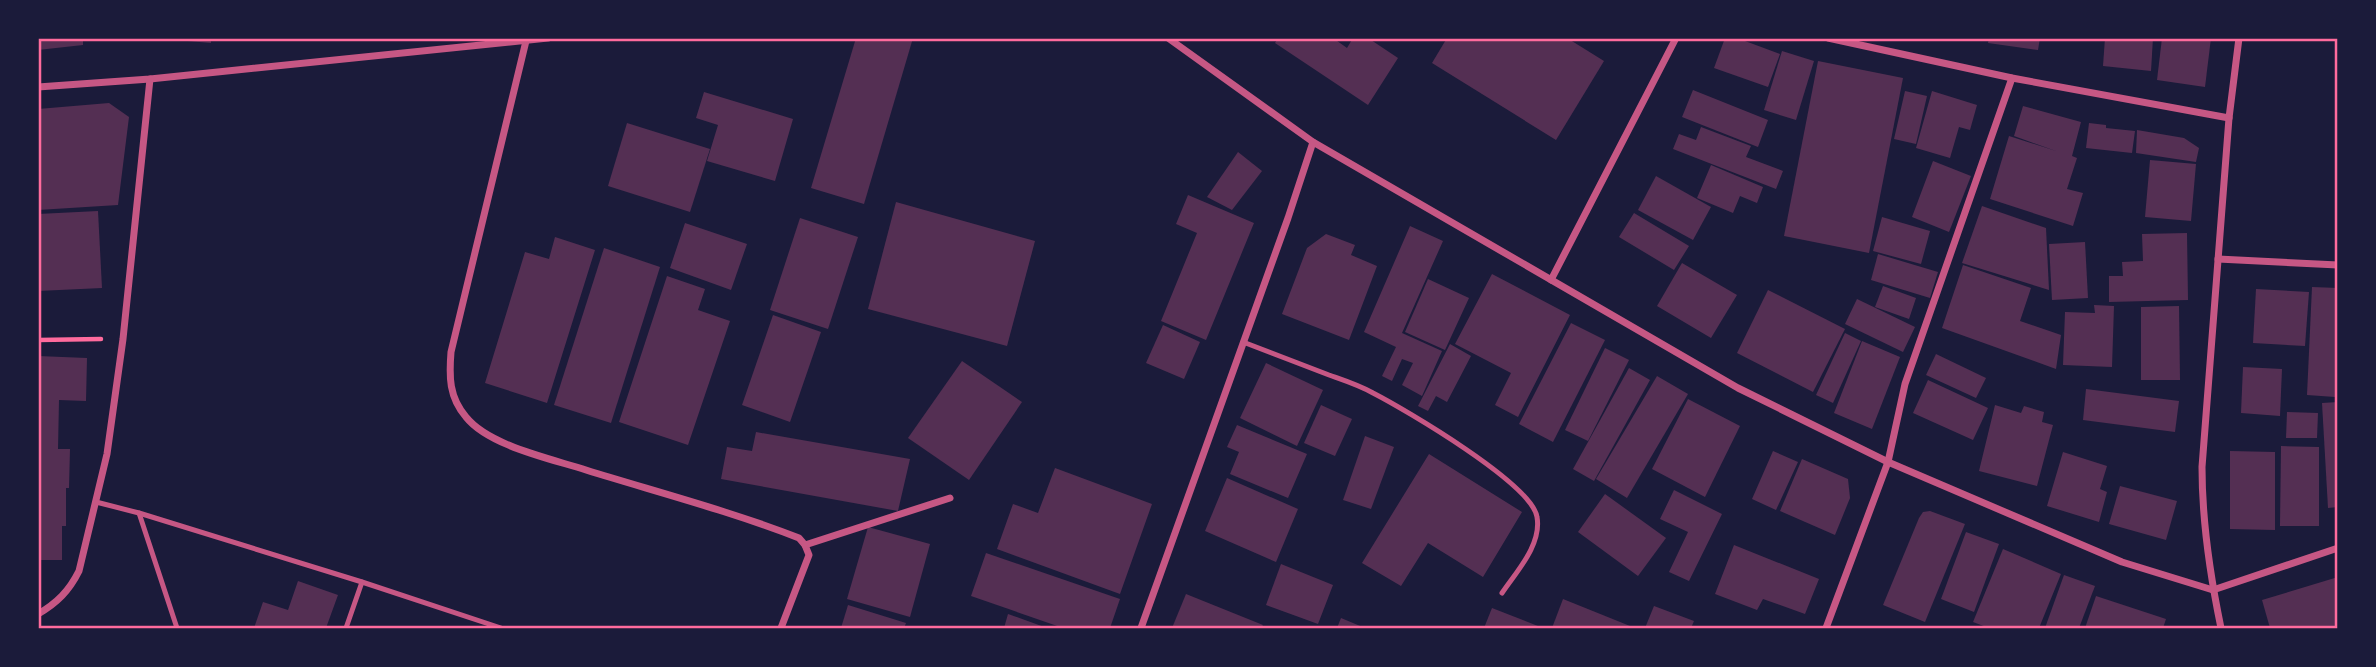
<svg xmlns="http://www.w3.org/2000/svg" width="2376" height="667" viewBox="0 0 2376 667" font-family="Roboto,sans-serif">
  <rect width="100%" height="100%" fill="#1b1b3a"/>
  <g fill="#542f53">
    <polygon points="38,38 83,38 83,45 38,50"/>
    <polygon points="176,38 211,38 211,43 176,40"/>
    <polygon points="856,38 913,38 864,204 811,188"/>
    <polygon points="1278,38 1333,38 1347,48 1353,38 1368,38 1398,58 1368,105 1275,43"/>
    <polygon points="1447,38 1567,38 1604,61 1556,140 1432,63"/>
    <polygon points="1725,38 1737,38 1780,54 1768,87 1714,68"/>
    <polygon points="1989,38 2040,38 2038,50 1988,43"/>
    <polygon points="2105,38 2153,38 2151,71 2103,66"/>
    <polygon points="2162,38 2211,38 2205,87 2157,80"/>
    <polygon points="1782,51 1814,61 1796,120 1764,110"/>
    <polygon points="1818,61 1903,78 1869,253 1784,236"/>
    <polygon points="1693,90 1768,120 1758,147 1682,117"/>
    <polygon points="1905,91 1927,96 1916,144 1894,139"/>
    <polygon points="1932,91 1977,105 1970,130 1959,127 1950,158 1916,148"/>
    <polygon points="704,92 793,119 775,181 707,161 718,125 696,118"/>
    <polygon points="109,103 129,117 118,205 38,210 38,109"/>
    <polygon points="2023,106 2081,122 2072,156 2077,158 2067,189 2083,193 2073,226 1990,199 2009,136 2056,151 2014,136"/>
    <polygon points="627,123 710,149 690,212 608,186"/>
    <polygon points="2089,123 2106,125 2106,128 2135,131 2132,153 2086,148"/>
    <polygon points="1701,127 1751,146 1746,157 1783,171 1776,189 1673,149 1679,134 1696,140"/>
    <polygon points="2137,130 2184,138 2199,148 2196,162 2136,153"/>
    <polygon points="1238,152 1262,171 1232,210 1207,197"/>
    <polygon points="2150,160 2196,164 2191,221 2145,217"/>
    <polygon points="1933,161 1971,176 1949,232 1912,217"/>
    <polygon points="1711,165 1763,187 1757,203 1740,196 1733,213 1697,198"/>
    <polygon points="1656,176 1711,207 1693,240 1638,210"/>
    <polygon points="1188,195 1254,223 1206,340 1161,321 1197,233 1176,224"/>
    <polygon points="896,202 1035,241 1007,346 868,309"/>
    <polygon points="1982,206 2046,228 2049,290 1962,263"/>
    <polygon points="98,211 102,288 38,291 38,214"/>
    <polygon points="1634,213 1689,246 1674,270 1619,237"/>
    <polygon points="1882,217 1930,231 1921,264 1873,251"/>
    <polygon points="800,218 858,237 828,329 770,310"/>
    <polygon points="685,223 747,244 731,290 670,268"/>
    <polygon points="1410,226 1443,241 1402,333 1442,351 1422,396 1402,385 1413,363 1402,359 1392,381 1382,376 1396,347 1364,332"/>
    <polygon points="2187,233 2188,300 2109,302 2109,276 2123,276 2122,262 2143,261 2142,234"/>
    <polygon points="1326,234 1355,245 1351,255 1377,266 1349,340 1282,314 1307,248"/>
    <polygon points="555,237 595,250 547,403 485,383 525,252 549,259"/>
    <polygon points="2085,242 2088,298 2052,300 2049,244"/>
    <polygon points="604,248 660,267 611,423 554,405"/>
    <polygon points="1878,254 1938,272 1930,298 1871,280"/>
    <polygon points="1682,263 1737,295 1711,338 1657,306"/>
    <polygon points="1963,265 2031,288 2020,321 2061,335 2056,369 1942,328"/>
    <polygon points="1492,274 1570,315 1518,417 1495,405 1511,373 1455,344"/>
    <polygon points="667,276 705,289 698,310 730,321 688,445 619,422"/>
    <polygon points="1428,279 1469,298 1445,350 1405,332"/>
    <polygon points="1883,286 1916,298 1909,319 1875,307"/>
    <polygon points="2312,287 2338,288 2335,397 2307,395"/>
    <polygon points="2256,289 2309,292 2305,346 2253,343"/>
    <polygon points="1768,290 1845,329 1813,392 1737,353"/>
    <polygon points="1857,299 1915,327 1903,352 1845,324"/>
    <polygon points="2094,305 2114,306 2112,367 2063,365 2065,312 2095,313"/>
    <polygon points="2179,306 2180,380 2141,380 2141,307"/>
    <polygon points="773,315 821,332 790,422 742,405"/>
    <polygon points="1571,323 1605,340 1553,442 1519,424"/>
    <polygon points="1163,325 1200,342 1184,379 1146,363"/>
    <polygon points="1845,333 1861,341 1833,403 1816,395"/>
    <polygon points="1862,341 1900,357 1872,429 1834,413"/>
    <polygon points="1450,344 1471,356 1447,402 1436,396 1428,411 1418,406"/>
    <polygon points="1605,348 1629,360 1588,441 1565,430"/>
    <polygon points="1936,354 1986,378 1976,398 1926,375"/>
    <polygon points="38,356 87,358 86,401 59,400 58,449 70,449 69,488 66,488 66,526 62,526 62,560 38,560"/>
    <polygon points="962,361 1022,402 969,480 908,438"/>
    <polygon points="1266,363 1323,390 1297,446 1240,418"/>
    <polygon points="2243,367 2282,369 2280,416 2241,413"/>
    <polygon points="1629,368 1650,380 1594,481 1573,469"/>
    <polygon points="1657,376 1688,394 1627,498 1596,479"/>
    <polygon points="1928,380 1988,408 1973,440 1913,413"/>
    <polygon points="2086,389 2179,401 2175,432 2083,420"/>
    <polygon points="1688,399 1740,426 1705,497 1652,469"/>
    <polygon points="2338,402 2338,507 2328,508 2322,403"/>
    <polygon points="1321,405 1352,419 1335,456 1304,443"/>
    <polygon points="1995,405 2021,413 2024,406 2044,412 2042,422 2053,425 2037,486 1979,471"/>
    <polygon points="2287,412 2318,413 2317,438 2286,438"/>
    <polygon points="1237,425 1307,454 1288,498 1230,474 1239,452 1227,447"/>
    <polygon points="756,432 910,459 898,511 721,479 727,447 752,451"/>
    <polygon points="1365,436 1394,447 1371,509 1343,500"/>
    <polygon points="2281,446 2319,447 2319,526 2280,526"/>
    <polygon points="1773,451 1798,462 1776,510 1752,499"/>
    <polygon points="2230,451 2275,452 2275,530 2230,529"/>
    <polygon points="2063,452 2107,466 2100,489 2107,492 2099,522 2047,506"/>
    <polygon points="1429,454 1522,512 1483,577 1428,543 1401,586 1362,563"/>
    <polygon points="1802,459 1848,479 1850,498 1835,535 1780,511"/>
    <polygon points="1055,468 1152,504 1120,594 997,549 1013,504 1038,513"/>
    <polygon points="1227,478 1298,509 1276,562 1205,531"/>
    <polygon points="2120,486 2177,501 2166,540 2109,524"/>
    <polygon points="1674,490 1722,514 1689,581 1669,572 1688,532 1660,519"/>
    <polygon points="1605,494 1666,538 1638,576 1578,532"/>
    <polygon points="1930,511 1965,524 1925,622 1883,605 1919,518 1923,512"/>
    <polygon points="868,527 930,544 910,617 847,599"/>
    <polygon points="1966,532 1999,544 1974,612 1941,599"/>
    <polygon points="1734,545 1819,579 1805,614 1763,599 1757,610 1715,594"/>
    <polygon points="2003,549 2061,574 2039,628 1989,628 1973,622"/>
    <polygon points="986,553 1120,599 1110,628 1063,628 971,596"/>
    <polygon points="1281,564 1333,585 1318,624 1266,605"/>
    <polygon points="2064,575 2095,586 2079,628 2045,628"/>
    <polygon points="2338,577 2338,628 2270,628 2262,600"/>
    <polygon points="298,581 338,595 326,628 254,628 263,602 288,610"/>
    <polygon points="1186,594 1263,625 1261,628 1172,628"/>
    <polygon points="2096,596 2166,619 2163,628 2085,628"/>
    <polygon points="1563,599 1635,628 1552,628"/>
    <polygon points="848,605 906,623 904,628 841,628"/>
    <polygon points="1654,606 1694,621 1691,628 1645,628"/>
    <polygon points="1492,608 1543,628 1484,628"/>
    <polygon points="1008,614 1047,628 1004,628"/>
    <polygon points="1341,618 1365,628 1337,628"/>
  </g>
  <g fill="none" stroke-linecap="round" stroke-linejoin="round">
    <polyline stroke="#ff6b9d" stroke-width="4.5" points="38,340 101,339"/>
    <g stroke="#c65784" stroke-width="5">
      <path d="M1243 342C1272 353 1300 364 1329 375 1343 380 1359 385 1373 393 1406 410 1532 484 1537 517 1542 545 1516 572 1502 593"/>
      <polyline points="96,502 139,513 362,582 501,628"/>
      <polyline points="139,513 177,628"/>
      <polyline points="346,628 362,582"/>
    </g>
    <g stroke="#c65784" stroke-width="7">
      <polyline points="1168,38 1313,142 1738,388 1888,462 2122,562 2213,590"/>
      <polyline points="1828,38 2012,78 2229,118"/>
      <path d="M526 41 451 352C449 377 449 397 466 417 489 446 552 459 586 470 657 492 730 511 799 538L805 545 809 555 781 628"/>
      <polyline points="38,87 150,79 548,38"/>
      <polyline points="2218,259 2338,265"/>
      <polyline points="1551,280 1676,38"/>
      <polyline points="805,545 950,498"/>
      <polyline points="2213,590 2338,548"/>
      <path d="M38 614C57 603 69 591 79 571L107 454 123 339 150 79"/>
      <polyline points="1141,628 1288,218 1313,142"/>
      <polyline points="1826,628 1888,462 1905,384 2012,78"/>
      <path d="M2221 628C2210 575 2202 522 2202 467L2229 118 2239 38"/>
    </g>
  </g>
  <rect width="2376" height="667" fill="none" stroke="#1b1b3a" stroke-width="80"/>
  <rect x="40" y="40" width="2296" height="587" fill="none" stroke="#ff6b9d" stroke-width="2.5"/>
</svg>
